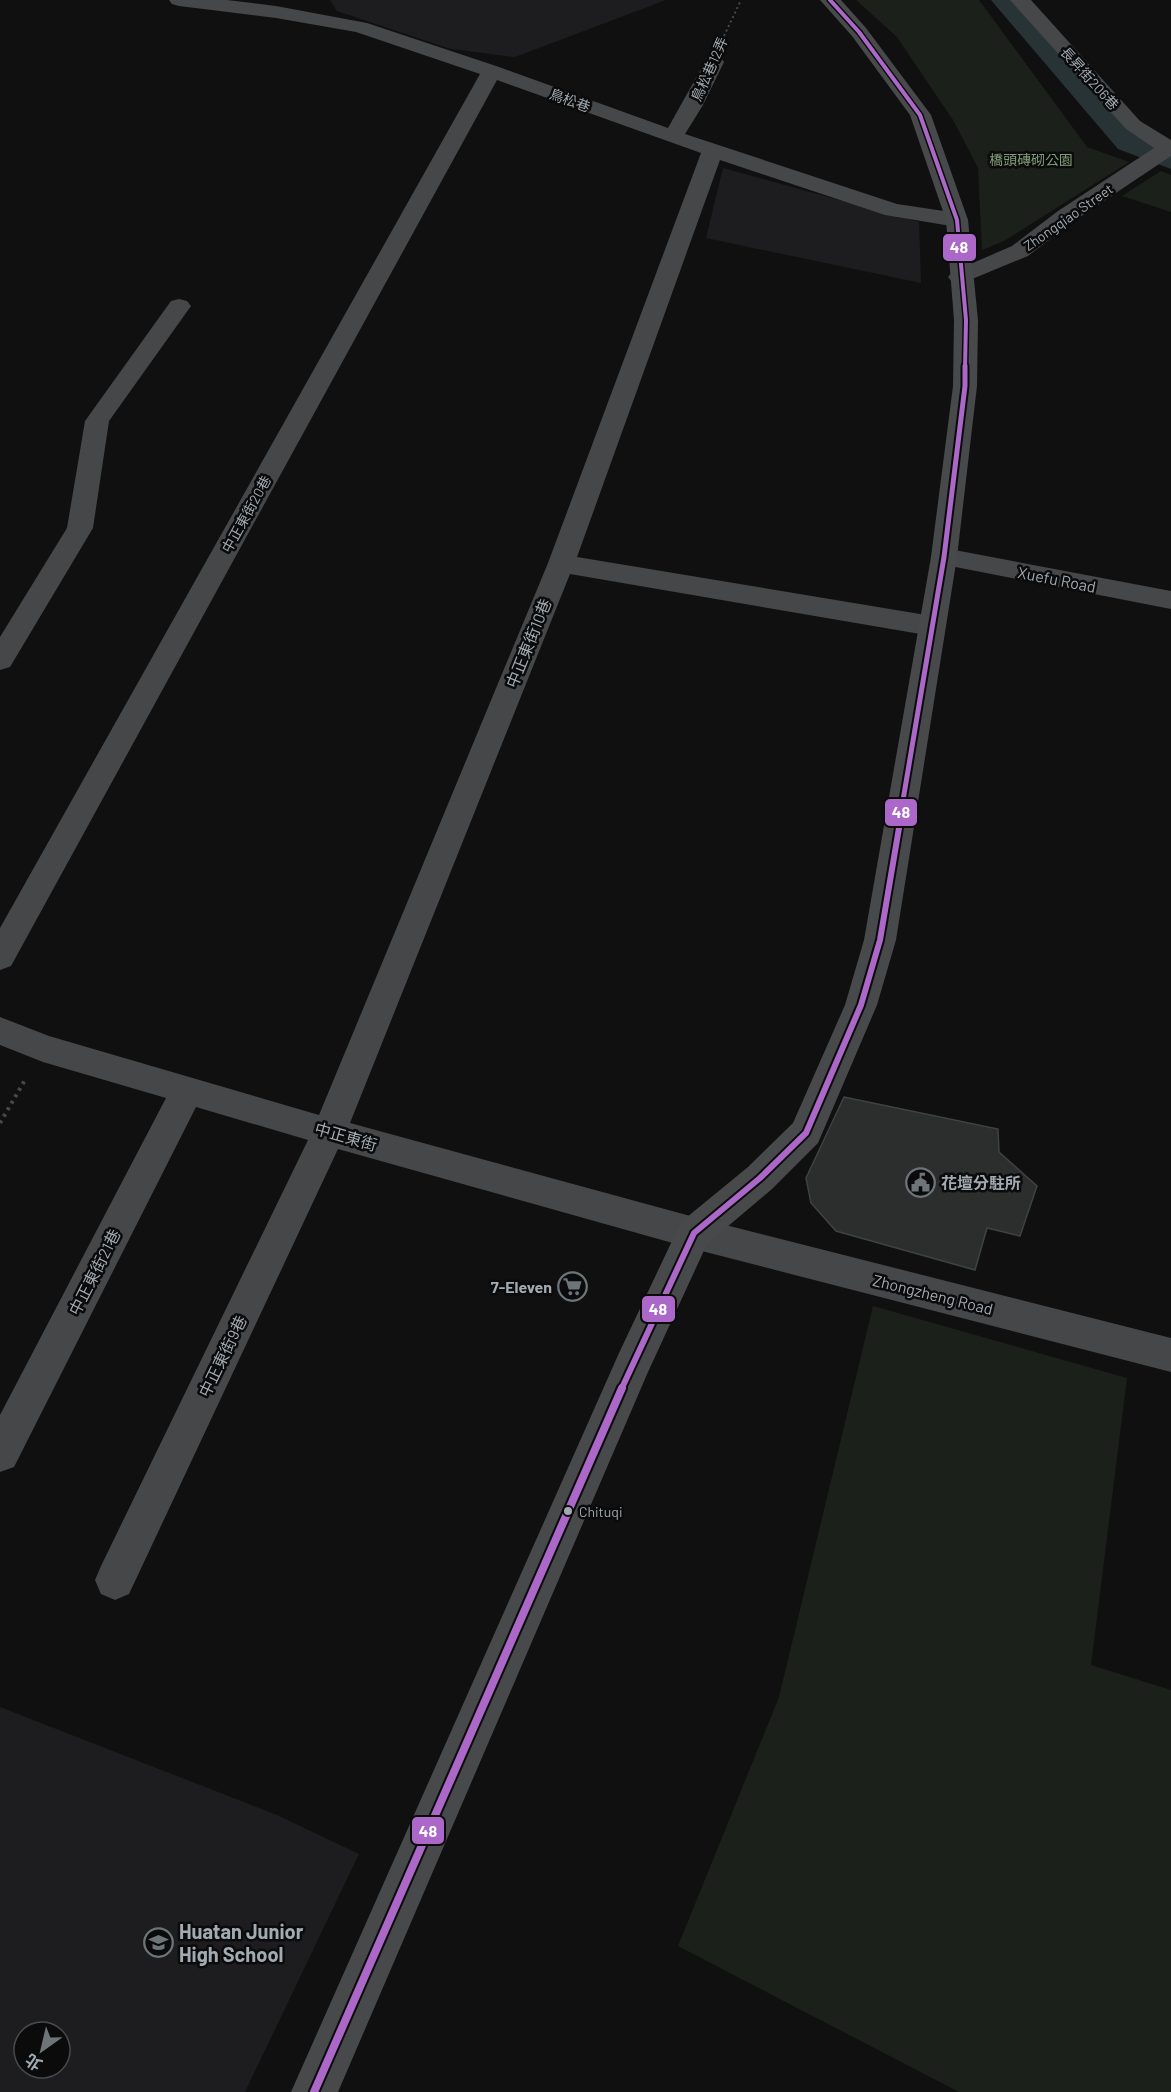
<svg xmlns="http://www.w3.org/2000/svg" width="1171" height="2092" viewBox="0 0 1171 2092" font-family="Barlow,'Noto Sans TC',sans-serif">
  <rect width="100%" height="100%" fill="#101010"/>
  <g fill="#1d1d1f" fill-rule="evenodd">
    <polygon points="330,0 666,0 515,57 451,49 337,11"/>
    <polygon points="723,168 919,222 921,283 706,238"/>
    <path d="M0 1707 277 1815 359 1854 245 2092H0ZM24 2032H60V2068H24Z"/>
  </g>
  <g fill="#1b201a">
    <polygon points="856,0 979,0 1087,147 1129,162 1004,241 982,250 978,168 953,120 897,37"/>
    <polygon points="1161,171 1171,175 1171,212 1122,196"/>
    <polygon points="873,1306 1127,1378 1091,1665 1171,1690 1171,2092 959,2092 678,1946 779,1697"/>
  </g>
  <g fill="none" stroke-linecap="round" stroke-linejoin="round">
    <polygon fill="#283335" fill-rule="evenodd" points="991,0 1020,0 1140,135 1171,149 1171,169 1118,149"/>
  </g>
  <polygon fill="#2c2d2d" stroke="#3f4244" stroke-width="1.5" points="844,1097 998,1129 999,1152 1037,1186 1020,1236 987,1228 975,1270 836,1231 811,1203 806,1178"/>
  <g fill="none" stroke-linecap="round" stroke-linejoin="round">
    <polyline stroke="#46494b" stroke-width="2" stroke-dasharray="2 3" stroke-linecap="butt" points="724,36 741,0"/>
    <polyline stroke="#46494b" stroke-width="4" stroke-dasharray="3 4.5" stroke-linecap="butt" points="0,1123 25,1080"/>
    <g fill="#454749" fill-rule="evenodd">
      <polygon points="169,0 227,0 276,6 367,23 499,67 668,128 707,58 721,58 724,62 703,105 685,134 897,204 957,213 965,215 968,220 965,225 957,227 885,215 720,160 577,557 932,616 942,619 946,626 942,633 932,636 570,574 350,1123 694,1217 1171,1338 1171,1372 694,1249 338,1149 129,1594 115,1600 101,1594 95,1580 101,1566 308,1140 196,1107 14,1467 0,1472 0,1415 166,1098 43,1062 0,1045 0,1017 49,1036 319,1115 548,563 701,153 497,80 11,966 0,970 0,928 480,74 356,32 276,18 179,6 172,4"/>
      <polygon points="1010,0 1031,0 1140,121 1171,140 1171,156 1074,221 1028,256 960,284 952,282 948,277 952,272 1012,246 1058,211 1154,148 1126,129"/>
      <polygon points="179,299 187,301 191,306 109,421 93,528 10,667 0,670 0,637 67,528 85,421 171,301"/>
      <polygon points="944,548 1171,591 1171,609 935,563 931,557 935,551"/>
    </g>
    <polygon fill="#47494b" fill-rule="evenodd" points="820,0 841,0 866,28 931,115 968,220 978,320 977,386 957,557 896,940 877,1005 818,1143 772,1189 707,1244 648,1372 338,2092 291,2092 619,1353 681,1222 748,1167 793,1123 845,1005 864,940 931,557 953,386 954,320 946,220 910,115 852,36"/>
    <defs>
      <polyline id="bus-1-far3" points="830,0 859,32 920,115 957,220 966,320 965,368"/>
      <polyline id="bus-1-far2" points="899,824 944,557 965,386 965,366"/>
      <polyline id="bus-1-far1" points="621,1390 694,1233 760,1178 806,1133 861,1005 880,940 900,822"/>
      <polyline id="bus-1" points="314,2092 622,1388"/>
    </defs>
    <use href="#bus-1-far3" stroke="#0b0b0c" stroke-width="7"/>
    <use href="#bus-1-far2" stroke="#0b0b0c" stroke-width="9"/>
    <use href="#bus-1-far1" stroke="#0b0b0c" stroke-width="10"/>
    <use href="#bus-1" stroke="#0b0b0c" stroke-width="12"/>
    <use href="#bus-1-far3" stroke="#ac68c9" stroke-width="4"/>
    <use href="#bus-1-far2" stroke="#ac68c9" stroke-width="5"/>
    <use href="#bus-1-far1" stroke="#ac68c9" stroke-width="6"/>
    <use href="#bus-1" stroke="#ac68c9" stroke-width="8"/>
  </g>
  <defs>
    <symbol id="civic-ring" viewBox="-11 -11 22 22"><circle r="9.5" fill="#0b0b0c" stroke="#6e7579" stroke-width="1.5"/><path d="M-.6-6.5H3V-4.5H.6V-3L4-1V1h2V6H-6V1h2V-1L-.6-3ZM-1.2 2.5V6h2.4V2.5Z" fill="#6e7579"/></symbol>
    <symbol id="supermarket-ring" viewBox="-11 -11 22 22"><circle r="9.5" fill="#0b0b0c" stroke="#6e7579" stroke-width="1.5"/><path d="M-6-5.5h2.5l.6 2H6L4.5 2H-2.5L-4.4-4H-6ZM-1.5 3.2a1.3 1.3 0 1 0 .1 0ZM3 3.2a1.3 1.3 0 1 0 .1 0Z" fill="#6e7579"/></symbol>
    <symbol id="school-ring" viewBox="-11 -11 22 22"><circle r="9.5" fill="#0b0b0c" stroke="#6e7579" stroke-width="1.5"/><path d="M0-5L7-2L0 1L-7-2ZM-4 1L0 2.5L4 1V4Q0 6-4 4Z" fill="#6e7579"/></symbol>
  </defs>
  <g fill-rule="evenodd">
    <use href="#civic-ring" x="904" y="1166" width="33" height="33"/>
    <use href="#supermarket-ring" x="556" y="1270" width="33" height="33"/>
    <use href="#school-ring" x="142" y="1926" width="33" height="33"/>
  </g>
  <circle fill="#a1abb1" stroke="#0b0b0c" stroke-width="2" cx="568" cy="1511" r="5"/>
  <g text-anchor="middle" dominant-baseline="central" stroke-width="5" stroke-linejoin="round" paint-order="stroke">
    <g font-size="14" fill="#a1abb1" stroke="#0b0b0c">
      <text transform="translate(709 69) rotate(-66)">鳥松巷12弄</text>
      <text transform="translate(1090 78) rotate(48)">長昇街206巷</text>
      <text transform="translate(570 100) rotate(20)">鳥松巷</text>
      <text transform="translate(1068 217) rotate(-35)">Zhongqiao Street</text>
      <text transform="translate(246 514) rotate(-61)">中正東街20巷</text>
    </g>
    <g font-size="14" fill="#819c78" stroke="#0b0b0c">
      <text x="1031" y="159">橋頭磚砌公園</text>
    </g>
    <g font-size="14" fill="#a1abb1" stroke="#0b0b0c" text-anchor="start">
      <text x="579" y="1511">Chituqi</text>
    </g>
    <g font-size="16" fill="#a1abb1" stroke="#0b0b0c">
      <text transform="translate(1057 579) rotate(11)">Xuefu Road</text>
      <text transform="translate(528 643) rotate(-68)">中正東街10巷</text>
      <text transform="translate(346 1136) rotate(16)">中正東街</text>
      <text transform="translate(94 1272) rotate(-63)">中正東街21巷</text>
      <text transform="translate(933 1294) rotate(14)">Zhongzheng Road</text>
      <text transform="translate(222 1356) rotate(-64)">中正東街9巷</text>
    </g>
    <g font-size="16" font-weight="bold" fill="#a1abb1" stroke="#0b0b0c" text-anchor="start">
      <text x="941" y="1182">花壇分駐所</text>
      <text x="552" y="1286" text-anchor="end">7-Eleven</text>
    </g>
    <g font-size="20" font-weight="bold" fill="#a1abb1" stroke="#0b0b0c" text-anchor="start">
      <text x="179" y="1931">Huatan Junior<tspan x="179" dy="23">High School</tspan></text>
    </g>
  </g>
  <g stroke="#0b0b0c" stroke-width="2">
    <rect x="942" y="233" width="35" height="29" rx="6" fill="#ac68c9"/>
    <rect x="884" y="798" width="34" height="29" rx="6" fill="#ac68c9"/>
    <rect x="641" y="1295" width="35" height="28" rx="6" fill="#ac68c9"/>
    <rect x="411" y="1816" width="34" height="29" rx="6" fill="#ac68c9"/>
  </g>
  <g font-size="16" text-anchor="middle" font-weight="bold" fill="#fff">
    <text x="959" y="253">48</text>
    <text x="901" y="818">48</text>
    <text x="658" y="1315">48</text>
    <text x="428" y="1837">48</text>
  </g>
  <g transform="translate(42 2050) rotate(214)"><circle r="28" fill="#0b0b0c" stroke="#474b4e" stroke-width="1.5"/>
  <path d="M0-4.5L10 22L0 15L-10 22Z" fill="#6e7579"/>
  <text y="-9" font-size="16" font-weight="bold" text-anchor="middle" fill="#a1abb1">北</text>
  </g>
</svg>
